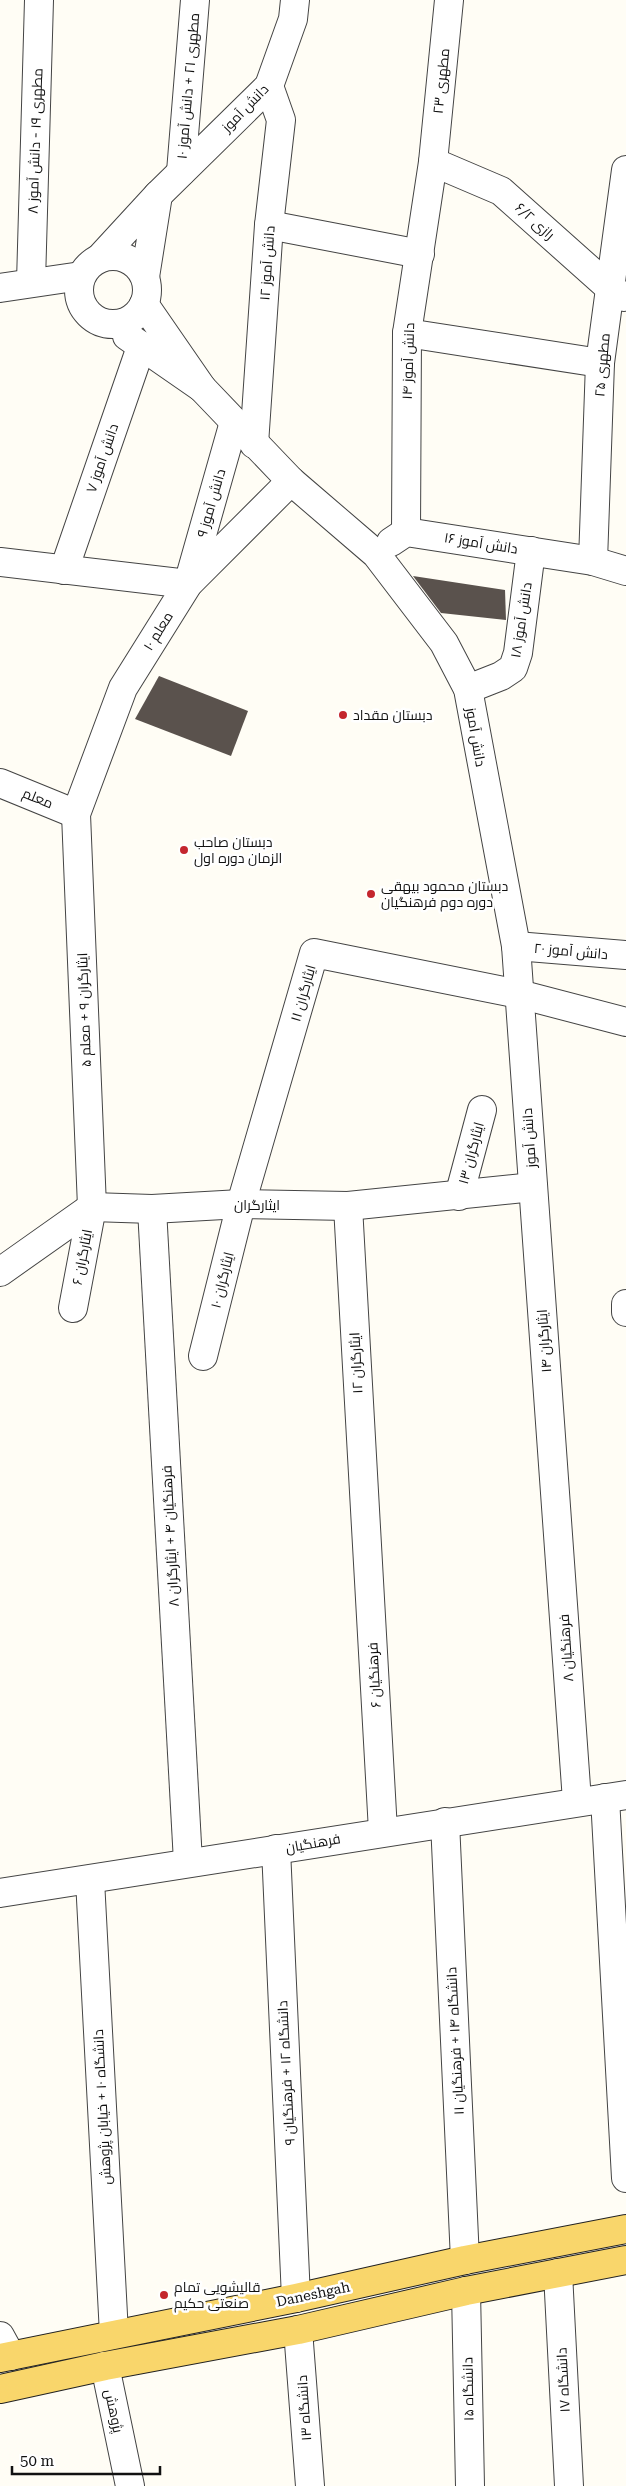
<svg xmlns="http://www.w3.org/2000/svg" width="626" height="2486" viewBox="0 0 626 2486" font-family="'Roboto Serif',Cairo,serif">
  <rect width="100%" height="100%" fill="#fffdf5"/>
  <g fill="#5a524d">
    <polygon points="413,576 505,590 506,620 441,613"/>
    <polygon points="159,676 248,711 231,756 135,719"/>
  </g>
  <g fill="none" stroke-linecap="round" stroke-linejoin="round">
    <defs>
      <g id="minor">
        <polyline points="433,162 501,191 611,289 624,297"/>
        <polyline points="181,172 195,0"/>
        <polyline points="158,195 269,86 293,19 295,0"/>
        <polyline points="269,225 420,254"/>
        <circle cx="113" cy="290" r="34"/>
        <polyline points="100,258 158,195 145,277"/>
        <polyline points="31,282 39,0"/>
        <polyline points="0,288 81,276"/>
        <polyline points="407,333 600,363"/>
        <polyline points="127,336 202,388 144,304"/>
        <polyline points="202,388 291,481 376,554 444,643 468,689 516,946 577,1801"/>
        <polyline points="254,444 269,225 281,120 269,86"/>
        <polyline points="406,532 407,333 433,162 449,0"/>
        <polyline points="391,542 406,532 593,561 626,571"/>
        <polyline points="593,561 600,363 626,170"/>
        <polyline points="0,562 188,584 234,422"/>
        <polyline points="64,570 141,347"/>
        <polyline points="468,689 501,676 513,668 518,653 531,551"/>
        <polyline points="0,783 76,814"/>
        <polyline points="516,946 626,955"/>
        <polyline points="459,1196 482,1110"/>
        <polyline points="348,1206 383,1831"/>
        <polyline points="152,1209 188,1862"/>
        <polyline points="0,1272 92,1207 152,1209 241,1204 348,1206 533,1187"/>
        <polyline points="626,1304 626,1312"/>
        <polyline points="73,1308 92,1207 76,814 123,688 188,584 291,481"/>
        <polyline points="203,1356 241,1204 314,953 519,994 626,1022"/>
        <polyline points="605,1798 626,2178"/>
        <polyline points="445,1822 465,2260"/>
        <polyline points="276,1849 296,2298"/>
        <polyline points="90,1880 114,2334"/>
        <polyline points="0,1893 626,1795"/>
        <polyline points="558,2273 569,2486"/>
        <polyline points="466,2291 470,2486"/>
        <polyline points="298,2330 310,2486"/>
        <polyline points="0,2336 11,2356"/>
        <polyline points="105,2366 130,2486"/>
      </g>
      <g id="major">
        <polyline points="0,2358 296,2298 465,2260 626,2229"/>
        <polyline points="0,2389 105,2366 298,2330 466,2291 626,2260"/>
      </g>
    </defs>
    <use href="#minor" stroke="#444" stroke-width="30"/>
    <use href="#major" stroke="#222" stroke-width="30"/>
    <use href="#minor" stroke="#fff" stroke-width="28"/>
    <use href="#major" stroke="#f9d66b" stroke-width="28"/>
  </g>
  <g fill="#c4262e" stroke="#fff" stroke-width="2">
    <circle cx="343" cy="715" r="5"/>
    <circle cx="184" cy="850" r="5"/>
    <circle cx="371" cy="894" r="5"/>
    <circle cx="164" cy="2295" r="5"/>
  </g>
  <g text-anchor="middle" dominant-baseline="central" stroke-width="5" stroke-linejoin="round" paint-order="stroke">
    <g font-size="14" fill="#111" stroke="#fff">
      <text transform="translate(441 81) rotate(-84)">مطهری ۲۳</text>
      <text transform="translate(188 86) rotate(-85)">مطهری ۲۱ + دانش آموز ۱۰</text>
      <text transform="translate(245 108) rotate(-46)">دانش آموز</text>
      <text transform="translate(35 141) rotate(-88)">مطهری ۱۹ - دانش آموز ۸</text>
      <text transform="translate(535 221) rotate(42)">رازی ۶/۲</text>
      <text transform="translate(267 263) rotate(-86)">دانش آموز ۱۲</text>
      <text transform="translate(408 361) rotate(-88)">دانش آموز ۱۴</text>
      <text transform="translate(602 365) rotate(-85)">مطهری ۲۵</text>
      <text transform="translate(102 458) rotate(-71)">دانش آموز ۷</text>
      <text transform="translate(211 503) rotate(-74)">دانش آموز ۹</text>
      <text transform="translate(481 543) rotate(9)">دانش آموز ۱۶</text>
      <text transform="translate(521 620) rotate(-81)">دانش آموز ۱۸</text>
      <text transform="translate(158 631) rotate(-58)">معلم ۱۰</text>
      <text transform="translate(476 737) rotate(80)">دانش آموز</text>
      <text transform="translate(38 798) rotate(22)">معلم</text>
      <text transform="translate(571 951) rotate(5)">دانش آموز ۲۰</text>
      <text transform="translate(303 993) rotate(-74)">ایثارگران ۱۱</text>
      <text transform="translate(84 1010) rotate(-92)">ایثارگران ۹ + معلم ۵</text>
      <text transform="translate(529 1138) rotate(-94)">دانش آموز</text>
      <text transform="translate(471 1153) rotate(-75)">ایثارگران ۱۳</text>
      <text x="257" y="1205">ایثارگران</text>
      <text transform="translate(82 1257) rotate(-79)">ایثارگران ۶</text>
      <text transform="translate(222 1280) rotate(-76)">ایثارگران ۱۰</text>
      <text transform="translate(544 1341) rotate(-94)">ایثارگران ۱۴</text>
      <text transform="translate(356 1363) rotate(-93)">ایثارگران ۱۲</text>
      <text transform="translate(170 1536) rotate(-93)">فرهنگیان ۴ + ایثارگران ۸</text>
      <text transform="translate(566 1648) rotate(-94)">فرهنگیان ۸</text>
      <text transform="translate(374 1675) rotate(-93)">فرهنگیان ۶</text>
      <text transform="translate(313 1843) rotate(-10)">فرهنگیان</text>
      <text transform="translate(455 2041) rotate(-93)">دانشگاه ۱۴ + فرهنگیان ۱۱</text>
      <text transform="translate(286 2073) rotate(-93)">دانشگاه ۱۲ + فرهنگیان ۹</text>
      <text transform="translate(102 2107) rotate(-93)">دانشگاه ۱۰ + خیابان پژوهش</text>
      <text transform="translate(313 2294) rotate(-12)">Daneshgah</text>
      <text transform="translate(563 2380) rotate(-93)">دانشگاه ۱۷</text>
      <text transform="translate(468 2389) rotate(-91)">دانشگاه ۱۵</text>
      <text transform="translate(304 2408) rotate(-94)">دانشگاه ۱۳</text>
      <text transform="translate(114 2411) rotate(78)">پژوهش</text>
    </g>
    <g font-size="14" fill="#111" stroke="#fff" text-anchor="start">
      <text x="353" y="715">دبستان مقداد</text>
      <text x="194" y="842">دبستان صاحب<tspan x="194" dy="16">الزمان دوره اول</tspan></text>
      <text x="381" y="886">دبستان محمود بیهقی<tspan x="381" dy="16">دوره دوم فرهنگیان</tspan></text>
      <text x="174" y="2287">قالیشویی تمام<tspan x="174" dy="16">صنعتی حکیم</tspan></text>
    </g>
  </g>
  <path d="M12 2466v8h148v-8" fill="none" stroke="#111111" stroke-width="2.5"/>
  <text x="20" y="2466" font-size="15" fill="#111111" stroke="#ffffff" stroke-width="4" paint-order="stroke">50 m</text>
</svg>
